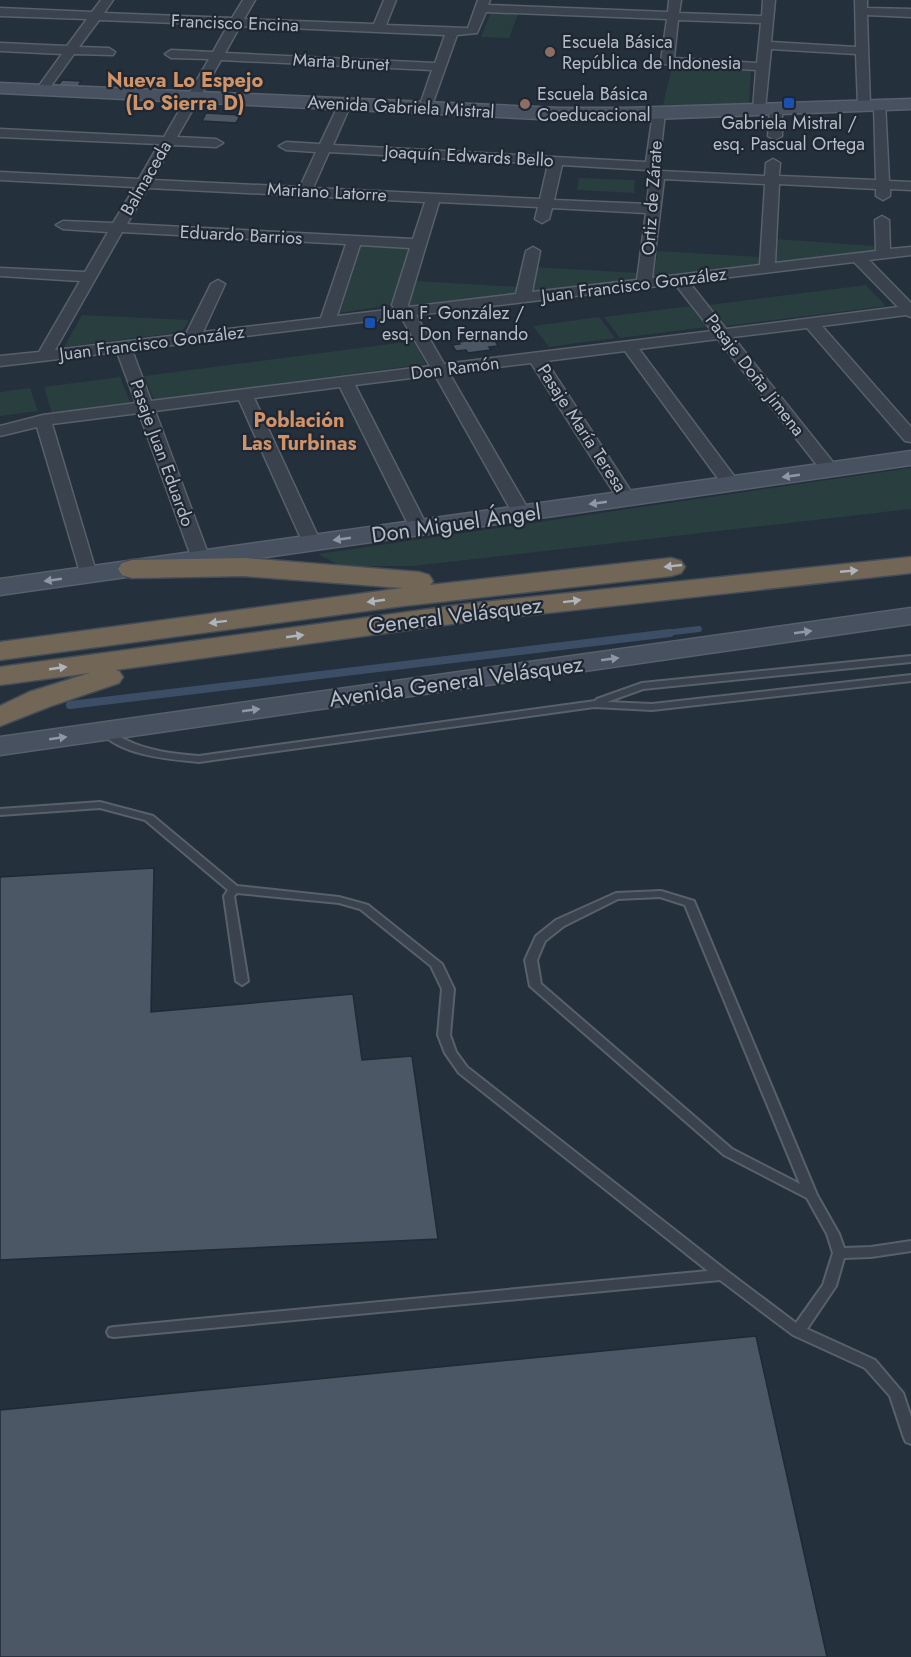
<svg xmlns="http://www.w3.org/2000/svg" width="911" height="1657" viewBox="0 0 911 1657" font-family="Jost,sans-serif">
  <rect width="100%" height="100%" fill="#25303d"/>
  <g fill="#283e3f">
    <polygon points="491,12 518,14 509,38 481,37"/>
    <polygon points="672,67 751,71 749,104 663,105"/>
    <polygon points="579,178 635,180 634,193 577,190"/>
    <polygon points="775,239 876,246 876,252 772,265"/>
    <polygon points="361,245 411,247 390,305 340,313"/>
    <polygon points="658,251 760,257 759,264 653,277"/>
    <polygon points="535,267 637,273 636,280 528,293"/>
    <polygon points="416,281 519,287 517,294 406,308"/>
    <polygon points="866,285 886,306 726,326 709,305"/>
    <polygon points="690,306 707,327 620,338 604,317"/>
    <polygon points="82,315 189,320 182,332 64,347"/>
    <polygon points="599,317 615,338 549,347 533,326"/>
    <polygon points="413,341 426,364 154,400 144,376"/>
    <polygon points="120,377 130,402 52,413 44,387"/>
    <polygon points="30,388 38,411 0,416 0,392"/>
    <polygon points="911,468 911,509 413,566 341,566 318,554"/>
  </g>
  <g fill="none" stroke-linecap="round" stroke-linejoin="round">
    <polyline stroke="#3c4e65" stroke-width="6" points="657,634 699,629"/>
    <polyline stroke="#3c4e65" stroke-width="8" points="70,705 670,633"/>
  </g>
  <g fill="#4b5765" stroke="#202934" stroke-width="1.5">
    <polygon points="62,80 81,81 77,88 57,87"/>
    <polygon points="206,113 241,115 236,123 202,121"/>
    <polygon points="486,338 487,340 494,339 498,346 489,347 491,350 468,353 466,350 456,351 452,345 460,344 459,342"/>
    <polygon points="154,868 151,1012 353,994 362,1060 412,1056 438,1239 0,1260 0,877"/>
    <polygon points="756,1336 827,1657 0,1657 0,1410"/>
  </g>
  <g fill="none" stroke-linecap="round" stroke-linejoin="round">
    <defs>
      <g id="lane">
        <path d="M911 656V662L643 689 607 702 652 704 911 675V681L652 710 594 707 199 762C167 759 123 756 99 731L100 729C110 728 117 736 126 740 148 751 174 754 199 756L595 701 597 699 642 683Z"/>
        <path d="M100 802 153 816 237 886 339 897 368 905 442 964 454 989 450 1035 456 1052 467 1067 727 1271 796 1323 823 1285 833 1253 827 1234 807 1198 724 1155 530 986 525 960 536 936 556 920 616 893 661 891 694 901 817 1195 839 1234 844 1248 871 1247 911 1241V1251L871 1257 844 1258 836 1286 807 1329 875 1360 903 1393 911 1417V1444L906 1442 904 1438 890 1396 865 1368 793 1335 720 1280 114 1337 109 1336 107 1332 109 1328 114 1327 708 1271 459 1073 445 1053 438 1035 442 989 431 966 360 909 339 903 237 893 234 896 248 981 242 985 236 981 224 896 228 890 145 820 100 808 0 815V809ZM660 897 685 905 800 1184 732 1149 541 984 537 960 545 941 564 926 618 899Z"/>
      </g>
      <g id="street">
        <path d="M101 0H113L104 13 232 18 243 0H255L244 19 374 24 384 0H396L386 25 466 28H468L478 0H490L488 5 668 12 669 0H681L679 13 762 16 763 0H775L771 42 856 47 855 0H867V8L911 9V17L867 15 870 105 864 109 858 105 856 54 771 49 765 109 764 112H754L753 109 756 70 663 64 661 61 667 19 486 12 477 33 457 35 431 108 425 112 419 108 432 70 221 60 177 137 216 139 223 143 216 147 172 145 152 180 300 187 316 152 286 150 279 146 286 142 320 144 339 104 345 100 351 104 333 145 646 162 653 113 659 109 665 113 659 166 661 171 765 176 766 163 773 159 780 163 779 176 876 180 874 105 875 102H885L889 181 911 182V190L890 189V196L883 200 876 196V189L779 184 775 263 876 251 875 220 882 216 889 220 890 249 911 247V255L869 260 911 303V317L906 315 822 326 911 427V442L905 441 807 328 733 337 836 466 838 470 836 474H824L718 339 639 349 740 484 737 488H725L625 351 546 361 636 499 633 503H621L618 499 531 363 449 373 531 514 528 518H516L513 514 435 375 355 385 428 528 425 532H413L410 528 340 387 254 398 321 543 318 547H306L303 543 239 400 155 411 210 559 207 563H195L192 559 139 413 52 424 97 575 94 579H82L37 427 0 436V426L43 415 136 403 117 352 0 366V356L39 352 80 281 0 276V268L85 272 108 232 63 229 56 225 63 221 113 223 135 187 0 180V172L139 179 159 144 0 137V129L164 137 209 59 171 58 165 54 171 50 213 52 228 25 99 20 79 47 109 48 115 52 113 55 74 54 46 93 42 94 36 90 62 54 0 51V43L67 46 87 19 0 16V8L92 12ZM678 20 761 23 757 63 674 58ZM240 26 445 35 435 63 225 53ZM329 152 548 164 540 199 313 188ZM562 165 647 170 650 177 647 204 554 200ZM664 179 765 184 760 265 652 278ZM148 188 425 202 413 239 127 224ZM439 202 538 207 535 219 542 223 549 219 552 208 646 213 637 280 532 292 540 251 533 247 526 251 516 294 409 307 408 305ZM122 232 346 244 321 318 203 332 225 284 218 280 211 284 186 334 55 350ZM360 245 410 248 392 305 395 309 337 316ZM854 262 898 307 726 329 689 282ZM675 284 712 331 444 364 416 315ZM401 317 430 366 151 401 132 350Z"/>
        <polygon points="776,105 782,109 782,136 775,140 768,136 770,109"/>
      </g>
      <g id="secondary">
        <polygon points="0,83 560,108 625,108 911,99 911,109 625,120 560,120 0,93"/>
        <polygon points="911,451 911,465 0,595 0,579"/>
        <polygon points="911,608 911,624 0,755 0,737"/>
      </g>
      <g id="highway">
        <polygon points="911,557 911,573 474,621 115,670 119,671 123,677 119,683 51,706 0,726 0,706 29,692 90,673 0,685 0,667 474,603"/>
        <polygon points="244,558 419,572 429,575 433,581 430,585 671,558 681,561 685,567 681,573 671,576 403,606 0,660 0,642 403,588 244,576 132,578 122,575 118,569 122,563 132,560"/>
      </g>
    </defs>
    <use href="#lane" stroke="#57606b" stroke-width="4"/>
    <use href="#street" stroke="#57606b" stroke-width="3"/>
    <use href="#secondary" stroke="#57606b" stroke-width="3"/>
    <use href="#highway" stroke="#444d58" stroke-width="3"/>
    <use href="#lane" fill="#39424d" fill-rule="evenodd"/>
    <use href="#street" fill="#39424d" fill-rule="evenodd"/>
    <use href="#secondary" fill="#475160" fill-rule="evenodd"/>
    <use href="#highway" fill="#726756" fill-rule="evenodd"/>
  </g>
  <defs><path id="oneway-solid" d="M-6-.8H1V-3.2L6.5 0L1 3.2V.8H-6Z" transform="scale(1.5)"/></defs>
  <g fill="#8e97a4">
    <use href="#oneway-solid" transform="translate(791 476) rotate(172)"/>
    <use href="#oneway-solid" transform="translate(598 503) rotate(172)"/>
    <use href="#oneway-solid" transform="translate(342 539) rotate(172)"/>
    <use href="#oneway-solid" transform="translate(53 580) rotate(172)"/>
    <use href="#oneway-solid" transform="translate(803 632) rotate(-8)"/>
    <use href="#oneway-solid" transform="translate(610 659) rotate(-8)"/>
    <use href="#oneway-solid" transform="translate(251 710) rotate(-8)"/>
    <use href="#oneway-solid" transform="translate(58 738) rotate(-8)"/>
  </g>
  <g fill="#aeb4bd">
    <use href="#oneway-solid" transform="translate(673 566) rotate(174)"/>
    <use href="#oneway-solid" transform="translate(849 571) rotate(-5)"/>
    <use href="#oneway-solid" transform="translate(376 601) rotate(172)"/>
    <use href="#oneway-solid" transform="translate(572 601) rotate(-7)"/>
    <use href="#oneway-solid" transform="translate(218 622) rotate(173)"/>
    <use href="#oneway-solid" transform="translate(295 636) rotate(-8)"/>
    <use href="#oneway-solid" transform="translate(58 668) rotate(-8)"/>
  </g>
  <g fill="#8d6e63" stroke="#1e2732" stroke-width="2">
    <circle cx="550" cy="52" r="6"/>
    <circle cx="525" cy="104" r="6"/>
  </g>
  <g fill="#1a4fb4" stroke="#1e2732" stroke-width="2">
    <rect x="783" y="97" width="12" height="12" rx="3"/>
    <rect x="364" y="317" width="12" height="12" rx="3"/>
  </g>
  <g text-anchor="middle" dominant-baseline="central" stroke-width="4.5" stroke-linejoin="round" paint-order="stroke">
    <g font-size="18" fill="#b5bdc8" stroke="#1e2732">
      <text transform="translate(235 23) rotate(2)">Francisco Encina</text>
      <text transform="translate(341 62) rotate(3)">Marta Brunet</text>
      <text transform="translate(401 107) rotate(3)">Avenida Gabriela Mistral</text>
      <text transform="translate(469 156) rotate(3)">Joaquín Edwards Bello</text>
      <text transform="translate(146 178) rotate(-60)">Balmaceda</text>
      <text transform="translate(327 192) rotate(3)">Mariano Latorre</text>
      <text transform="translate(652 198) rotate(-86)">Ortiz de Zárate</text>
      <text transform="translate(241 235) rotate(3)">Eduardo Barrios</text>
      <text transform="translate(634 285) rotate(-7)">Juan Francisco González</text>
      <text transform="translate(152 343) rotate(-7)">Juan Francisco González</text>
      <text transform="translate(455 368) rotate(-7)">Don Ramón</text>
      <text transform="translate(755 375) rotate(52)">Pasaje Doña Jimena</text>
      <text transform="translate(582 428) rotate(57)">Pasaje María Teresa</text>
      <text transform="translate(162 453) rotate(70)">Pasaje Juan Eduardo</text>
    </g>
    <g font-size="18" fill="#b5bdc8" stroke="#1e2732" text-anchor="start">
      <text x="562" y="42">Escuela Básica<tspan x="562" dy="21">República de Indonesia</tspan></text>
      <text x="537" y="94">Escuela Básica<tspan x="537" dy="21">Coeducacional</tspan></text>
      <text x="789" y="123" text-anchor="middle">Gabriela Mistral /<tspan x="789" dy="21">esq. Pascual Ortega</tspan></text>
      <text x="382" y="313">Juan F. González /<tspan x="382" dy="21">esq. Don Fernando</tspan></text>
    </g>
    <g font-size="20" font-weight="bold" fill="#d09368" stroke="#1e2732">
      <text x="185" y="80">Nueva Lo Espejo<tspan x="185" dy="23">(Lo Sierra D)</tspan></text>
      <text x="299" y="420">Población<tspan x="299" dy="23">Las Turbinas</tspan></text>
    </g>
    <g font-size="22" fill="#b5bdc8" stroke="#1e2732">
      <text transform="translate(456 523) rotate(-8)">Don Miguel Ángel</text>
      <text transform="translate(455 615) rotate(-7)">General Velásquez</text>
      <text transform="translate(456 681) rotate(-8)">Avenida General Velásquez</text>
    </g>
  </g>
</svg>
